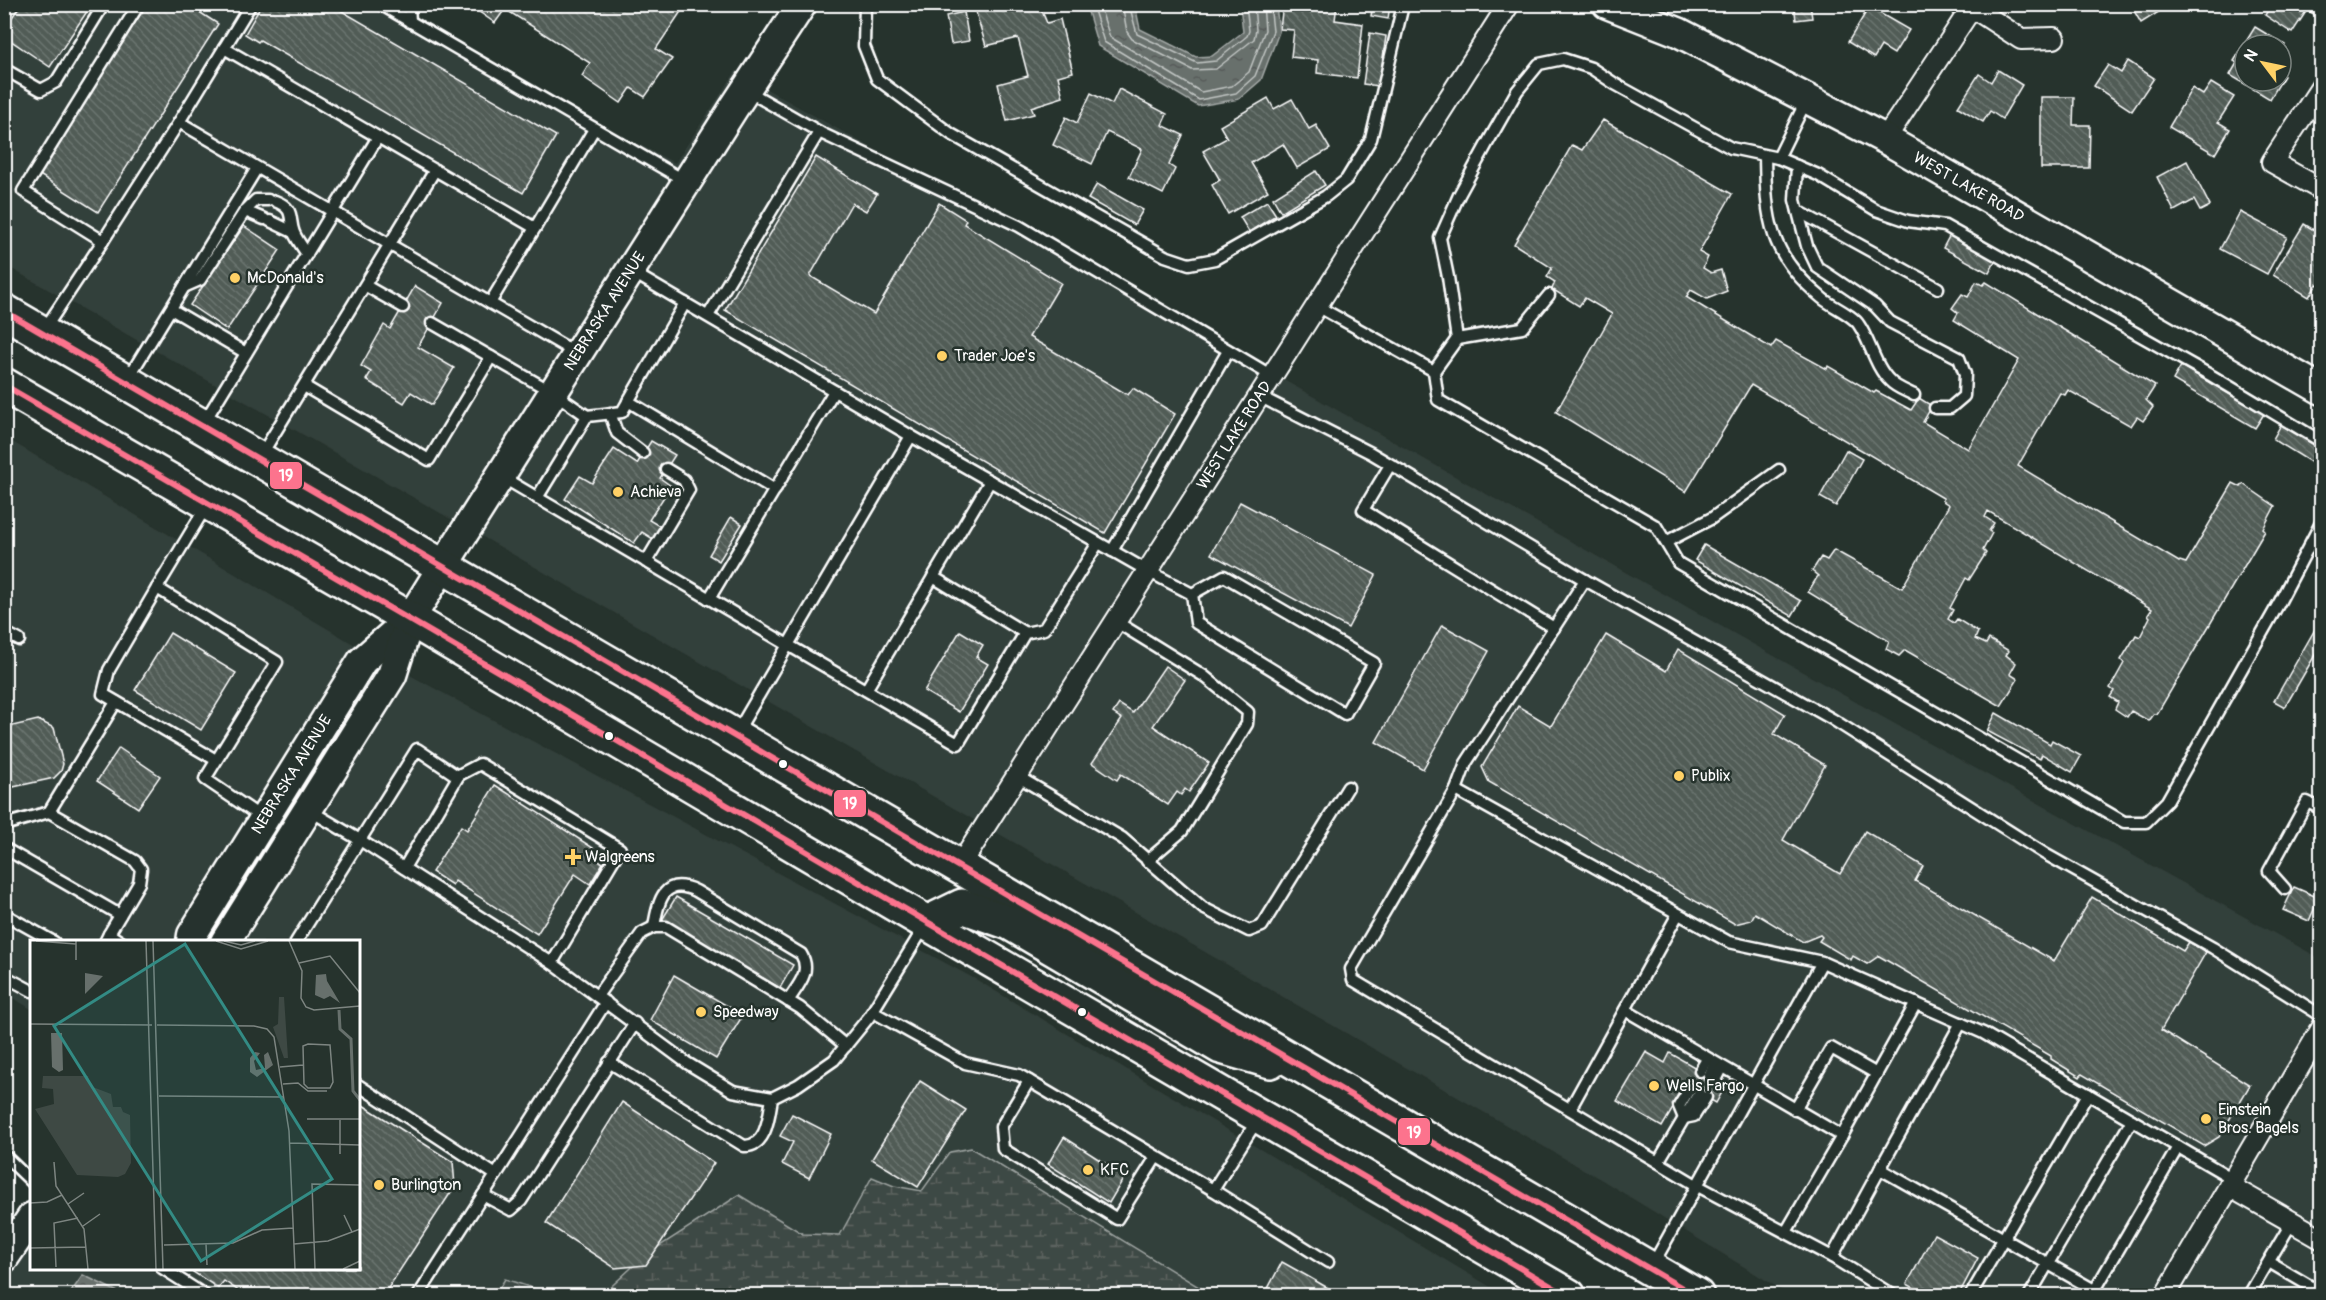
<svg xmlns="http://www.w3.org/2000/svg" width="2326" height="1300" viewBox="0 0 2326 1300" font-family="Pangolin,sans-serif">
  <defs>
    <pattern id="wetland-marsh" width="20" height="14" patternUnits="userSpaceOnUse" patternTransform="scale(1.5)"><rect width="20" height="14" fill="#3e4944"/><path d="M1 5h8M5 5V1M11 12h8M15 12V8" fill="none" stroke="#5b6460"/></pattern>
    <pattern id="water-ripples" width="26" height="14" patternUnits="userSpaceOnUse" patternTransform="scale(1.5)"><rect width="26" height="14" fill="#67706c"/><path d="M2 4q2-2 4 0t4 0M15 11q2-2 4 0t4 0" fill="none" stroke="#575a59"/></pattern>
    <pattern id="building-back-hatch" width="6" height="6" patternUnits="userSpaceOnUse" patternTransform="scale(1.5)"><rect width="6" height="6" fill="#515c57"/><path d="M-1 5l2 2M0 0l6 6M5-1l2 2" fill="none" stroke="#6b7470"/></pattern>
  </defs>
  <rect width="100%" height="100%" fill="#26332d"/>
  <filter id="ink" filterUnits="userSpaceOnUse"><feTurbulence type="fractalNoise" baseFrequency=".0167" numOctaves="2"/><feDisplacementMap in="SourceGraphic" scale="12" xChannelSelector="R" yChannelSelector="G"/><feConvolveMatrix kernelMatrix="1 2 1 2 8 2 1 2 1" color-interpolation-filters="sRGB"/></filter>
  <g filter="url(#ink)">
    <g fill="#333f3a">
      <polygon points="5,5 389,5 622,136 675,163 736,71 743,75 458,523 5,265"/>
      <polygon points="761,86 1264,368 976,821 476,533"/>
      <polygon points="1282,379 1886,719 2321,959 2321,1006 2153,1295 1790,1295 1602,1180 994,831"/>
      <polygon points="4,437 360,648 181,941 32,942 31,1009 4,992"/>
      <polygon points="404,672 977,980 1504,1295 1212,1295 971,1148 950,1152 922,1191 894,1186 872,1177 840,1235 804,1234 739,1195 601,1295 554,1295 506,1279 495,1296 124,1296 83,1275 69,1295 25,1296 5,1284 5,1278 31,1236 32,1268 358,1268 358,942 238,941"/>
      <polygon points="2321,1049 2321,1228 2244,1183"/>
      <polygon points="2234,1200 2321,1250 2321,1295 2178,1296"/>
    </g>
    <g fill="url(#wetland-marsh)" stroke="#9ea4a2" stroke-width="1.5">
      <polygon points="971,1148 1212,1295 601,1296 644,1256 739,1195 803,1234 840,1235 872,1177 894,1186 922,1191 950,1152"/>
      <polygon points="505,1279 554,1295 495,1295"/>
    </g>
    <g fill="url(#water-ripples)" stroke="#a4a9a7" stroke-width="1.5">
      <polygon points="1086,5 1135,5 1140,29 1196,57 1212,56 1243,32 1240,5 1276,5 1279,32 1261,80 1239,99 1198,106 1098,46"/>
      <polygon points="83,1275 124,1295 69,1295"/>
    </g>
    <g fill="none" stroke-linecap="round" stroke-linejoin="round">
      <g stroke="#c2c6c4" stroke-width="1.5">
        <polyline points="1092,4 1104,42 1199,100 1236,93 1255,76 1273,31 1270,4"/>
        <polyline points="1099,4 1110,37 1201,92 1232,86 1249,72 1265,30 1263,4"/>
        <polyline points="1122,4 1127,32 1132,39 1192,70 1216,69 1254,39 1256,30 1254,4"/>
        <polyline points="1129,4 1137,34 1197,63 1216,61 1247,36 1249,31 1246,4"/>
      </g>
    </g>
    <g fill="url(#building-back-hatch)" stroke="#fff" stroke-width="1.5">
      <polygon points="21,4 92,4 50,67 4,36 4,29"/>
      <polygon points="147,4 187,4 218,24 98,212 38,174"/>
      <polygon points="262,4 330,4 556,136 523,193 260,40 258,42 245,34"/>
      <polygon points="468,4 686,4 656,49 672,59 645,97 631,88 621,103 582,76 590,63 505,9 495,23"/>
      <polygon points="978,4 1004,4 1006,9 1022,4 1039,4 1047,23 1060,19 1073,72 1058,76 1063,97 1031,107 1034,114 1007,121 998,84 1028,76 1018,38 986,46 974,6"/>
      <polygon points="1283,4 1337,4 1335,20 1363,24 1357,78 1317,73 1318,60 1291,57 1294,30 1280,29"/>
      <polygon points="1373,4 1390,4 1388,19 1371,16"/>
      <polygon points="1794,4 1810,4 1812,18 1796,20"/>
      <polygon points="2130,4 2163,4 2165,8 2141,23"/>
      <polygon points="2272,4 2322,4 2322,14 2319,17 2307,10 2292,33 2265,15"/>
      <polygon points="1869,7 1909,30 1894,54 1881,46 1874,58 1848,42"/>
      <polygon points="964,12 969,41 951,44 946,16"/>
      <polygon points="2255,27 2285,45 2281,51 2281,45 2245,45 2245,81 2281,81 2281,74 2284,76 2270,99 2230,75 2237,63 2234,61"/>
      <polygon points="1370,33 1386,36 1379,86 1363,84"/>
      <polygon points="2128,61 2154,78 2132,111 2094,86 2108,65 2121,73"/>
      <polygon points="1998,70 2022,85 2002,119 1990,111 1983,122 1958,107 1979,74 1991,82"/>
      <polygon points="2211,83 2234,97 2218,122 2230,129 2215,154 2169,127 2192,88 2203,95"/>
      <polygon points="1119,89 1167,114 1162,125 1183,135 1169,165 1175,169 1163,194 1129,177 1142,149 1107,132 1092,164 1053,145 1066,117 1077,123 1091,93 1112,104"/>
      <polygon points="2041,97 2074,97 2073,125 2090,125 2089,168 2041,168"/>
      <polygon points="1268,98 1274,109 1292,99 1309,129 1316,125 1330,149 1297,168 1283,144 1251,163 1268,191 1228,214 1212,185 1220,180 1203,151 1227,138 1220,126"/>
      <polygon points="1603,120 1732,194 1699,252 1708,257 1703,268 1711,273 1721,270 1727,291 1707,299 1691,290 1686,297 1771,348 1776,341 1827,369 1828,366 1874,393 1876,391 1911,410 1919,398 1932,406 1923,422 1968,449 2019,360 1954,320 1958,313 1952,308 1962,294 1968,297 1976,282 1983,285 1986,282 2155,386 2146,400 2153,407 2143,421 2137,417 2131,426 2068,390 2065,395 2060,393 2018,466 2179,562 2180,561 2186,563 2233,483 2241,487 2243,484 2275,506 2263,529 2265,531 2157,714 2154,714 2149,721 2131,711 2127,717 2115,709 2118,702 2110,697 2114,691 2110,688 2124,663 2121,660 2136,635 2140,637 2150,617 2148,615 2152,609 1988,511 1985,517 1994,523 1989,531 1992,533 1983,550 1986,553 1969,580 1966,578 1950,608 1953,610 1948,619 1954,623 1957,619 1978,632 1975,639 1986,644 1989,639 2009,651 2006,655 2016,663 2010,674 2018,679 2001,706 1905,650 1899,656 1886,649 1889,641 1808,592 1818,576 1812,571 1821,557 1827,560 1834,550 1902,588 1949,505 1943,501 1943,498 1751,385 1686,492 1556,412 1612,314 1585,298 1579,306 1552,289 1555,282 1547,277 1552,268 1514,244 1572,145 1582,150"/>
      <polygon points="816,157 877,194 866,211 852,203 810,276 874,314 939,203 966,220 964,224 1061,283 1029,337 1128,395 1133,388 1175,414 1105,533 725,310"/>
      <polygon points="2187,161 2210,206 2200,211 2194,200 2174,211 2157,177"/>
      <polygon points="1316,171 1325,185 1281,212 1273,198"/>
      <polygon points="1097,184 1143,210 1134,225 1088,199"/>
      <polygon points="1267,201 1276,215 1249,232 1240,217"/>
      <polygon points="2240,212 2287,237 2267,274 2220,249"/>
      <polygon points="2304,224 2322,235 2322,287 2317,284 2309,297 2273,275"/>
      <polygon points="244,226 280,250 227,330 190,305"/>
      <polygon points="1951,233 1997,258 1989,273 1943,248"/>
      <polygon points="415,286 443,303 418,347 454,368 432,405 411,392 404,403 366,380 371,372 361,366 384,325 390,329"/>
      <polygon points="2181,366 2264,414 2255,428 2173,380"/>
      <polygon points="2282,423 2322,447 2312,463 2273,439"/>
      <polygon points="651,441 675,455 660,478 671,486 649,520 661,527 653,539 642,532 634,543 565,499 580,476 592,483 614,449 637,464"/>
      <polygon points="1846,450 1862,459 1836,506 1820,497"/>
      <polygon points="1240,502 1376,575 1348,628 1211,554"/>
      <polygon points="731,517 742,524 719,561 709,555"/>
      <polygon points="1704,545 1801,601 1792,616 1695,560"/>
      <polygon points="2322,617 2322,643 2285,707 2274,701"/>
      <polygon points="1442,625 1489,651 1423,769 1376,742"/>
      <polygon points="960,631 983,645 976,657 988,664 959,712 924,691"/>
      <polygon points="170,633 236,673 201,730 135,690"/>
      <polygon points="1606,635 1666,671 1678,649 1785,714 1774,734 1825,765 1783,840 1840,874 1865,831 1923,866 1915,881 2054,961 2092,897 2183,951 2189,942 2206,952 2161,1030 2250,1085 2219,1137 2204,1146 2082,1074 2080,1077 2051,1059 2051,1056 1879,956 1867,964 1853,956 1851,960 1819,941 1822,937 1820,935 1803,942 1755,913 1751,920 1735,924 1489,782 1482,767 1518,706 1551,726"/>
      <polygon points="1165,666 1185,680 1153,726 1209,763 1189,792 1185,789 1181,795 1177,792 1168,805 1121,774 1117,780 1092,763 1122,719 1113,713 1119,704 1133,713"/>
      <polygon points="1996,713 2050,744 2052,740 2081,756 2072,772 2042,754 2040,759 1987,731"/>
      <polygon points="38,720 54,728 63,764 61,771 54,778 4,789 4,728"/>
      <polygon points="119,748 160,776 138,808 97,781"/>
      <polygon points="495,785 593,848 589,854 603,863 590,884 575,874 537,934 455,881 452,885 432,872 461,826 467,830"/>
      <polygon points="2294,887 2319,898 2309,921 2283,910"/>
      <polygon points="676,897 793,965 780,988 662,920"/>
      <polygon points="674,975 743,1015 716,1059 650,1020"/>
      <polygon points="1646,1052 1665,1063 1670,1053 1726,1085 1716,1103 1686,1086 1662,1127 1617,1101"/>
      <polygon points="920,1081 966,1110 918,1187 872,1159"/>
      <polygon points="358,1102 453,1162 455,1186 383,1296 280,1296 270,1290 266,1296 246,1296 224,1281 218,1288 193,1272 195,1268 358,1268"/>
      <polygon points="622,1102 714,1163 646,1265 615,1268 546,1223"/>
      <polygon points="792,1114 831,1134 809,1178 782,1164 793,1142 780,1136"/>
      <polygon points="1064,1137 1125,1176 1109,1203 1048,1164"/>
      <polygon points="1934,1234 1978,1258 1958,1296 1929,1296 1907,1284"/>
      <polygon points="1282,1262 1307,1276 1342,1296 1264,1296"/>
    </g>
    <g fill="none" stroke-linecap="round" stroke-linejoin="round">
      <defs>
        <g id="lane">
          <polyline points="139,4 23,191 103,241 179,122 251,4"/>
          <polyline points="380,4 687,182"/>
          <polyline points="409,4 410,22"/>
          <polyline points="865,4 864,46 877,79 951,134 1165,256 1189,264 1215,259 1326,196 1346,180 1371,139 1403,5"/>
          <polyline points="224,48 535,228 594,129"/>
          <polyline points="4,69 41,90 56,82 104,4"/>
          <polyline points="746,90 823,134 1019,226 1272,376"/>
          <polyline points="179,122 576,353"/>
          <path d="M1765 156C1766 220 1769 255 1822 298 1831 306 1853 315 1859 325 1870 341 1875 367 1890 381 1895 387 1906 391 1914 395"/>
          <polyline points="1778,158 1807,99"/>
          <polyline points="1797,166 1795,200 1807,246 1817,267 1875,306 1890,322 1959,358 1965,374 1964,396 1950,408 1935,408"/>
          <path d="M275 201C296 209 288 218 294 233 297 240 303 248 307 254"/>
          <polyline points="245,211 264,219"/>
          <polyline points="1798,211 1938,288"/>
          <polyline points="270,221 293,232"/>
          <polyline points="632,272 911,436 1146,570 1192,594 1196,623 1345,714 1374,663 1224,576 1192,594"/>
          <polyline points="366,286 403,307"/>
          <polyline points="184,287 200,280 245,211 256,200 268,200"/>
          <polyline points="490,303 535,228"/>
          <polyline points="1317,306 1434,371"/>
          <polyline points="171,309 246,353"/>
          <polyline points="708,316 819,132"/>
          <polyline points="432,323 491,357"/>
          <polyline points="44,330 103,241"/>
          <polyline points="1457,339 1522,328 1549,295"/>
          <polyline points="127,380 257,168"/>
          <polyline points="304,386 429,460 491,357 554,393 587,416 622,412 685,303"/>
          <polyline points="1259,396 1371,453 1585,580 1832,719 2045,854 2213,948 2322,1016"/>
          <polyline points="628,401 775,490"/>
          <polyline points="610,413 617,433 643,453"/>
          <polyline points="203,424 378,137"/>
          <polyline points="911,436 788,645 958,744 1025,633 1044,629 1098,543"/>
          <polyline points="2322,442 2212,376 1945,226 1908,221 1876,210 1818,175 1778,158 1731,148 1615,84 1591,68 1563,59 1539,64 1517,91 1488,142 1459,195 1440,238 1448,277 1457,339 1434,371 1438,400 1656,526 1678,563 2124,822 2146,822 2167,801 2279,603 2322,521"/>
          <polyline points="260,457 435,170"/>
          <polyline points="1390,465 1363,510 1554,628"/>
          <polyline points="502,477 788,645 736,734"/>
          <polyline points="537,498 587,416"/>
          <polyline points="207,505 157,588 277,662 205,779 264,819"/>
          <polyline points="1666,542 1712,518 1779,470"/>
          <polyline points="1112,551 1228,351"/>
          <polyline points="646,562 689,490 684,480 666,469"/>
          <polyline points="933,577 1025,633"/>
          <polyline points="1585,580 1466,763 1456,790 1351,969 1353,980 1698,1186 1832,1257 1880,1169 2105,1296"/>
          <polyline points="157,588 109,670 103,694 216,760"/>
          <polyline points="709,599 834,391"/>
          <polyline points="1115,621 1204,676 1248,712 1247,724 1182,831 1147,861"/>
          <polyline points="4,632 19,640"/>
          <polyline points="866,690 990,481"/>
          <polyline points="1017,776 1122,838 1203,908 1249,931 1262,926 1348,787"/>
          <polyline points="1456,790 1729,942 1822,962"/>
          <polyline points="309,810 360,840 552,963"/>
          <polyline points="49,812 116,702"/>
          <polyline points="4,825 49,812 135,861 141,869 139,883 109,934"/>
          <polyline points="4,848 120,915"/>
          <polyline points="404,868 459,775"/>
          <polyline points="2285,889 2269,871 2307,802 2322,809"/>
          <polyline points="4,914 54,942"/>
          <path d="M654 927C658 900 664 876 696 891L801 954C812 972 798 985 788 1001"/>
          <polyline points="105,942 109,934 121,942"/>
          <polyline points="296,942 417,749 457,776 480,764 620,849 552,963 687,1063 733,1091 772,1098 798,1085 834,1060 869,1017 925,926"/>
          <polyline points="4,976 32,991"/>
          <polyline points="597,996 642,933 654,927 666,927 800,1008 846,1046"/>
          <polyline points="1625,1010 1842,1136 1916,1003"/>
          <polyline points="873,1012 965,1063 1019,1075 1213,1190 1328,1262"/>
          <path d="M609 1062 744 1146C767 1147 769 1115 772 1098"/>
          <polyline points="1700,1071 1707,1059"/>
          <polyline points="1709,1076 1715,1063"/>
          <polyline points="1716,1080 1722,1068"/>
          <polyline points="1029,1081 1001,1127 1003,1149 1117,1219 1156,1157"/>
          <polyline points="358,1085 496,1175 418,1296"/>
          <polyline points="1570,1109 1678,914"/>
          <polyline points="1795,1110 1831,1048 1877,1074"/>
          <polyline points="1684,1118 1679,1106 1690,1088"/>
          <polyline points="1684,1118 1694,1116 1706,1097"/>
          <polyline points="4,1155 32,1182"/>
          <polyline points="1658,1162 1699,1093"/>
          <polyline points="1880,1169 1961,1023"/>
          <polyline points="496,1175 606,1002"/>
          <polyline points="1213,1190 1258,1119"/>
          <polyline points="483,1195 511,1210 521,1201 635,1023"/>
          <polyline points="1786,1232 1842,1136"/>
          <polyline points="1832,1257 1894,1296"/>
          <polyline points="2269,1262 2322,1293"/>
          <polyline points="1652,1266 1822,962 1983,1033 2233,1179"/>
          <polyline points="162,1268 206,1296"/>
          <polyline points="2095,1290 2178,1147"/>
          <polyline points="1970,1296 2088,1094"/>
          <polyline points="2029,1296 2132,1120"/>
          <polyline points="2255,1296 2250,1293 2292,1222"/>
        </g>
        <g id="street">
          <polyline points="1972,7 2021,39 2054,38"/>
          <polyline points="2322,86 2272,162 2322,190"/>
          <polyline points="1885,139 1974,4"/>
          <path id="s1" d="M959 867 1509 4"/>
          <polyline points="2229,1186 2322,1239"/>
          <polyline points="2165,1296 2322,1028"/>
        </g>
        <g id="secondary">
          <path id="s2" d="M1607 4 1678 32 1885 139 2322 390"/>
          <path id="s3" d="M191 942 192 935 362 661 410 619"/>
          <path id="s4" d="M225 942 392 675 410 619 443 566 733 109 802 4"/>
          <polyline points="4,1258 32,1217"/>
        </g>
        <g id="highway">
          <polyline points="4,311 1697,1296"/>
          <polyline points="4,385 410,619 927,923 1569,1296"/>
          <polyline points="927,923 962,906 1010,923 1221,1047 1270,1061"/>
        </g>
      </defs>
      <use href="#lane" stroke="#fff" stroke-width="15"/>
      <use href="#street" stroke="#fff" stroke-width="24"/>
      <use href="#secondary" stroke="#fff" stroke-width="33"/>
      <use href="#highway" stroke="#fff" stroke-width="38"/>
      <use href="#lane" stroke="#26332d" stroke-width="10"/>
      <use href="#street" stroke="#26332d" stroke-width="20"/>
      <use href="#secondary" stroke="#26332d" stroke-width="28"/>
      <use href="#highway" stroke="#26332d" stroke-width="33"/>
      <defs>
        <g id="bus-1">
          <polyline points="4,311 1696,1296"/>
          <path d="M4 385C527 686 1047 993 1568 1296"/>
        </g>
      </defs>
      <use href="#bus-1" stroke="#26332d" stroke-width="10"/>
      <use href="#bus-1" stroke="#fc738d" stroke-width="6"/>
    </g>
  </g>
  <g fill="#ffd166" stroke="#26332d" stroke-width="2">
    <circle cx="235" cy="278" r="6"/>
    <circle cx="942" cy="356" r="6"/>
    <circle cx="618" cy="492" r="6"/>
    <circle cx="1679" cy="776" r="6"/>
    <path d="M570 848h6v6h6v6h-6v6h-6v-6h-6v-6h6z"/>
    <circle cx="701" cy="1012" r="6"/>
    <circle cx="1654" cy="1086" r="6"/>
    <circle cx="2206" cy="1119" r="6"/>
    <circle cx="1088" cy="1170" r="6"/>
    <circle cx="379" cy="1185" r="6"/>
  </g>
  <g fill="#fff" stroke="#26332d" stroke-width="2">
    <circle cx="609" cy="736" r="5"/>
    <circle cx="783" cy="764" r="5"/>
    <circle cx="1082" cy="1012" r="5"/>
  </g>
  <g text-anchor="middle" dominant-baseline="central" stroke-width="5" stroke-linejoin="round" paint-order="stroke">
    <g font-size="16" fill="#fff" stroke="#26332d">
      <text stroke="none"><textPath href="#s2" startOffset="406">WEST LAKE ROAD</textPath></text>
      <text stroke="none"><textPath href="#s4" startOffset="738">NEBRASKA AVENUE</textPath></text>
      <text stroke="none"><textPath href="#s1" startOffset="512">WEST LAKE ROAD</textPath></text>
      <text stroke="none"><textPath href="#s3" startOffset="196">NEBRASKA AVENUE</textPath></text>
    </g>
    <g font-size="16" fill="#fff" stroke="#26332d" text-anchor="start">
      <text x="247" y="278">McDonald's</text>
      <text x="954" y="356">Trader Joe's</text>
      <text x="630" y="492">Achieva</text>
      <text x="1691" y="776">Publix</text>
      <text x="585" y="857">Walgreens</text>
      <text x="713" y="1012">Speedway</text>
      <text x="1666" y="1086">Wells Fargo</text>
      <text x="2218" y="1110">Einstein<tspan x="2218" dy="18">Bros. Bagels</tspan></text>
      <text x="1100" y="1170">KFC</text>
      <text x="391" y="1185">Burlington</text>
    </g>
  </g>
  <g transform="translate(30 940)">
    <rect width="330" height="330" fill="#26332d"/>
    <path d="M249 57H254L258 118H254L243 87 248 84ZM13 136H58L60 146 81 154 83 167H91L93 172 100 175 101 223 95 234 88 237 47 235 5 169 24 164 23 149 12 148Z" fill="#3e4944"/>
    <path d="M55 33 73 36 55 54ZM296 34 297 41 310 63 300 56 294 59 285 55 286 35ZM21 93H32L33 130 29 132 22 127ZM225 112 230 113 224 121 226 130 235 128 234 115 238 112 243 125 227 137 220 132V118Z" fill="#67706c"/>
    <path fill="none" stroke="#67706c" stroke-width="3" d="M309 70 310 89 321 99 323 151 330 160"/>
    <path fill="none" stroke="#7d8581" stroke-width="1.5" d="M6 1 46 4M116 1 126 329M123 1 133 329M186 1 211 9 238 1M194 1 211 5 225 1M259 1 272 31 271 58 276 67 284 70 330 66M46 20V1M269 23 300 16 330 53M0 84 122 85M127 85 224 86 237 89 244 97 259 191 265 329M278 104 300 105 303 142 300 148H278L274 144 273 106ZM250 127 273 125M253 144 268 143 278 151H297M129 156 254 157M277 179H330M310 180V214M260 203 330 205M24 222 26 246 54 289 58 329M0 263 17 262 32 255M38 264 54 253M314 275 322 292M53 286 70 274M176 304 177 325M264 304 298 301 330 289M134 305 203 303 232 290 263 288M0 308 56 307M26 327 24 283 48 278M285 329 282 244 330 245M313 329 330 321"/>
    <path fill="#338b84" fill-opacity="0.15" stroke="#338b84" stroke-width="3" d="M155 4 302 239 171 321 24 86Z"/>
    <rect width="330" height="330" fill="none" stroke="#fff" stroke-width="3"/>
  </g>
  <g stroke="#26332d" stroke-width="2">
    <rect x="269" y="461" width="34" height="29" rx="6" fill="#fc738d"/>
    <rect x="833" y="789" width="34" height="29" rx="6" fill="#fc738d"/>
    <rect x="1397" y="1117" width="34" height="29" rx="6" fill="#fc738d"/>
  </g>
  <g font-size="16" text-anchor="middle" font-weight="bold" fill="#fff">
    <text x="286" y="481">19</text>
    <text x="850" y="809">19</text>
    <text x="1414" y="1138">19</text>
  </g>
  <rect width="2326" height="1300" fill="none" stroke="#26332d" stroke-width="24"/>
  <rect x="12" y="12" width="2302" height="1276" fill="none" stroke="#fff" stroke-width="2" filter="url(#ink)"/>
  <g transform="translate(2263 63) rotate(302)"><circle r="28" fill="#26332d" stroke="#7d8581" stroke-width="1.5"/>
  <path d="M0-4.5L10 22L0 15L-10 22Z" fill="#ffd166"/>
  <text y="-9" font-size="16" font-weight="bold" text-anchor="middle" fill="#ffffff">N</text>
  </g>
</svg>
